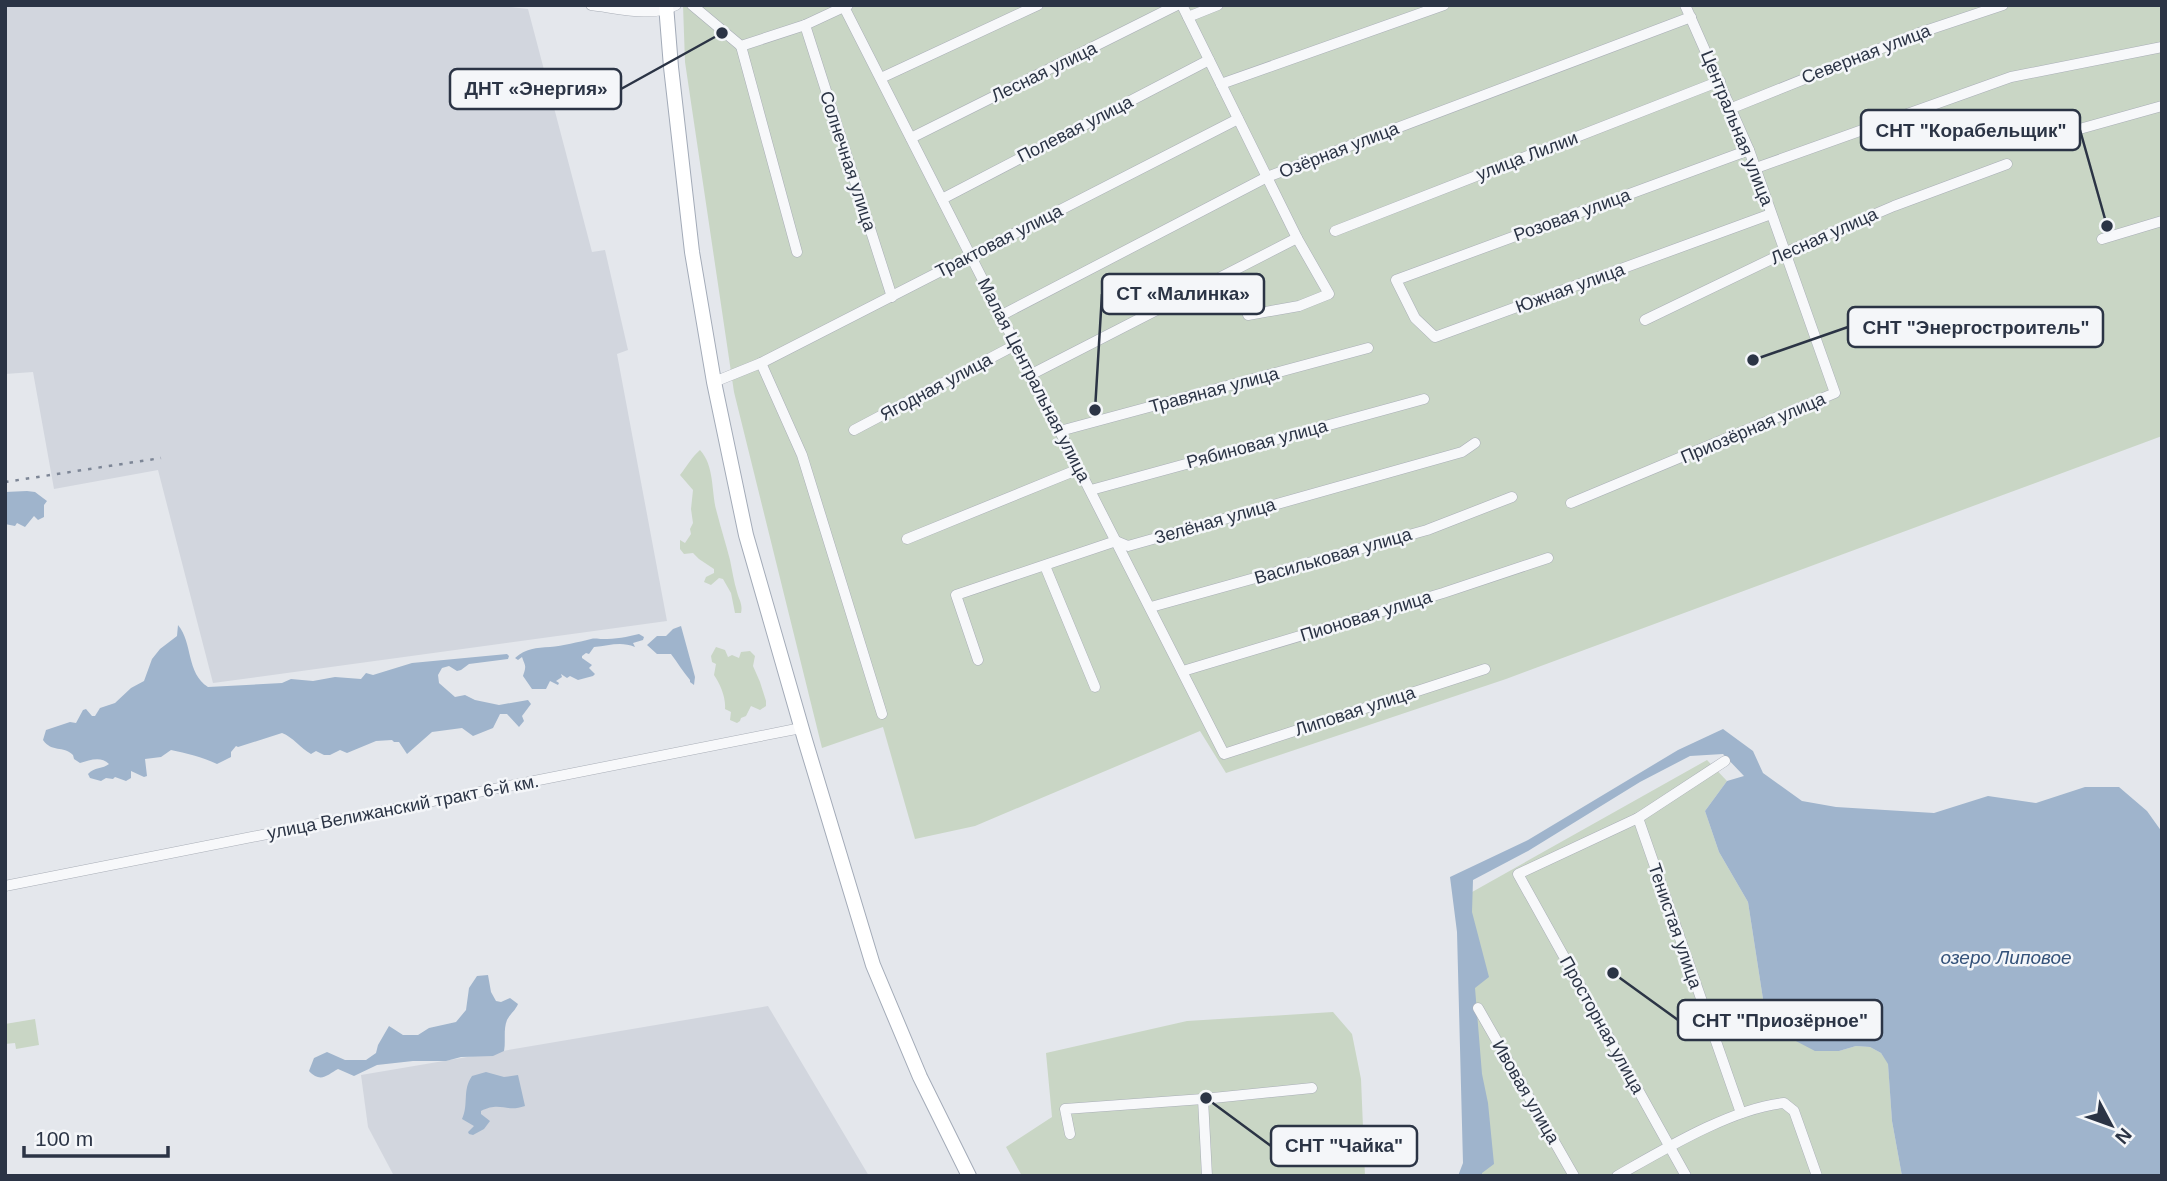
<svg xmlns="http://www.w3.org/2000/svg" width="2167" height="1181" viewBox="0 0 2167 1181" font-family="Helvetica,sans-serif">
  <rect width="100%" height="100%" fill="#e4e7ec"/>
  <g fill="#d2d6de">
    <polygon points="5,5 493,5 528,9 592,252 605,250 628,350 617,354 667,621 213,683 158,470 54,489 33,372 5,374"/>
    <polygon points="768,1006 869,1176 394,1176 368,1127 361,1075"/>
  </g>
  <g fill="#c9d6c5">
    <polygon points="683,5 2162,5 2162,436 1506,679 1226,773 1200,731 975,826 915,839 883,727 822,748 734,392 685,62"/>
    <path d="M700 450C715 466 711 493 717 513 721 529 726 544 730 560 732 570 734 582 737 592 739 600 743 604 741 613H735L731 593 723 579 719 578 711 585 704 582 706 577 714 573V569L699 559 693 553 684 554 680 549V540L685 543 691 534 690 529 693 523 691 509 693 490 680 475C687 466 692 457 700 450Z"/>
    <path d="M716 647 725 650 728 657 732 655 739 658 741 652 750 651 755 656 753 666 760 682 766 701V706L760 710 751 706 746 716 741 718 740 721 737 723 730 720 731 712 725 709C726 697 720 684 714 675L716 664 712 662 711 656Z"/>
    <polygon points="1707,760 1727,781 1705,811 1719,852 1748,902 1763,999 1775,1022 1792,1039 1839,1051 1856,1046 1870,1047 1881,1053 1888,1063 1892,1121 1902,1176 1470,1176 1465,896"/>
    <polygon points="1333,1012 1352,1034 1361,1079 1365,1176 1022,1176 1006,1147 1052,1117 1046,1053 1187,1021"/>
    <polygon points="35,1019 39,1045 16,1049 15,1043 5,1044 5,1024"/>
  </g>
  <g fill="#9fb4cc">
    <polygon points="27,491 35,492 47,501 44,505 44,517 38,520 34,516 25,527 17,523 15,526 5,524 5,492"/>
    <path d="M178 625C193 643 186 673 208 687L282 683 291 679 313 681 335 677 361 679 366 673 373 675 412 663 507 654 509 656 508 659 469 664 461 670 457 671 449 666 442 668 438 675 439 683 455 697 465 695 475 700 499 705 528 700 531 704 522 716 524 721 519 727 507 714H500L493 728 473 736 462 728 432 732 407 754 399 742H394L392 740 376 741 347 753 340 750 330 755H324L316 751 311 754C300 748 293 737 282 733L238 747 236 746 231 752V757L217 764C202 757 186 753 171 750L161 757 145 759 147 776 144 777 131 771V778L126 781 115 777 113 779 106 778 101 781 90 778 88 774C94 767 103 769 109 764 101 756 90 760 80 763L74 759 73 755C63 745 52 753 43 740L46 730 70 722 76 723 83 710 86 709 92 716H95L100 708 115 703 131 688 144 681 152 659 160 649 177 636Z"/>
    <path d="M681 626 695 677 694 685 690 682V680C683 672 678 663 671 654H657L647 645 657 636H666L673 629Z"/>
    <path d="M639 634 644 637 643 640 633 643 635 647C620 641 609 646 594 647L589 654 586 653 582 656V658L592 665 589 668 595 674 593 676 578 680 570 676 567 678 561 674 562 677 556 681 559 683 558 685 550 681 546 689H532L523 676C527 665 525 666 522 657L518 660 515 658C526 648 536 648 550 647 563 646 578 642 591 639 595 638 599 639 602 639 616 639 627 637 639 634Z"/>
    <polygon points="1723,729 1753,751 1763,773 1802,801 1836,807 1934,813 1988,796 2036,803 2085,787 2119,787 2147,811 2162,832 2162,1176 1902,1176 1892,1121 1888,1064 1881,1053 1870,1047 1856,1046 1839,1051 1815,1051 1792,1039 1775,1022 1763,999 1748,902 1719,852 1705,811 1727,781 1744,776 1723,754 1690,756 1640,782 1528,851 1473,880 1472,912 1489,977 1475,988 1482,1074 1488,1103 1494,1164 1482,1173 1482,1176 1458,1176 1463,1163 1457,932 1450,877 1528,840 1678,750"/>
    <path d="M488 975 491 992 496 1001 501 1002 510 998 518 1004C515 1011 510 1014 507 1020 503 1030 506 1041 504 1051L493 1056 461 1057 446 1061H413L377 1065 354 1076 338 1069C328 1074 321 1084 309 1071L314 1058 327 1052 345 1060H366L376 1053 378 1045 389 1026 403 1035H418L429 1028 456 1022 466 1010 469 988 477 976Z"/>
    <path d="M486 1072 504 1077 518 1075 525 1106C506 1113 501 1101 481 1111V1114L490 1121 484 1129 473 1135 469 1134 468 1132 474 1126 462 1119C469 1104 462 1090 472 1076Z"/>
  </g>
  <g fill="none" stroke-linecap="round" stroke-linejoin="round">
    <defs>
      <g id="street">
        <path d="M591 5C617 8 652 18 676 5"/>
        <polyline points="692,5 741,46 805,25 848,5"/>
        <polyline points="1182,5 1297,238 1329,294 1299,306 1248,315"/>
        <polyline points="844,7 1224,754 1485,669"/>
        <polyline points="1188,17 1218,5"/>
        <polyline points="805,25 892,297"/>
        <polyline points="741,46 797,252"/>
        <polyline points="881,78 1038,5"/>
        <polyline points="1221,84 1444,5"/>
        <polyline points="1732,108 1919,33 2003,5"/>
        <polyline points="2058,135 2162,106"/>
        <polyline points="911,138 1177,5"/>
        <polyline points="1749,150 1396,280 1415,318 1435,337 1771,214"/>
        <polyline points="1756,168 2011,77 2162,47"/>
        <polyline points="942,199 1209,60"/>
        <polyline points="1335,231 1720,81"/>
        <polyline points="2102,239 2162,221"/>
        <polyline points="1002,315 1267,177 1691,17"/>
        <polyline points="1645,320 1786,252 1894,206 2007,164"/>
        <polyline points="761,363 802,455 882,714"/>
        <polyline points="1032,374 1297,238"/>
        <polyline points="714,382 761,363 1238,119"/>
        <polyline points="854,430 1017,344"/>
        <polyline points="1060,431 1368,348"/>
        <polyline points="1091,490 1424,399"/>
        <polyline points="1571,503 1835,393 1749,150 1685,5"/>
        <polyline points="907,539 1079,469"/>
        <polyline points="1045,566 1095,687"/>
        <polyline points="1151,607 1427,530 1512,497"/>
        <polyline points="978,660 956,595 1116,541 1128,546 1462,452 1475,443"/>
        <polyline points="1183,671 1443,593 1548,558"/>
        <polyline points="1638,818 1741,1113"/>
        <polyline points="5,886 801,728"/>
        <polyline points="1478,1008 1574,1176"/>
        <polyline points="1203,1099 1207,1176"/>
        <polyline points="1070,1134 1065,1109 1203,1099 1312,1088"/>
        <path d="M1617 1176C1663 1150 1732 1108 1784 1103L1794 1111 1817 1176"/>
        <polyline points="1686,1176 1518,874 1638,818 1725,761"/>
      </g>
      <polyline id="primary" points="666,5 671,67 692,252 714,382 746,535 805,740 873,965 920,1077 969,1176"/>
    </defs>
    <use href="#street" stroke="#a9aeb7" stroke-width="11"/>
    <use href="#primary" stroke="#a3abb8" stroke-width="16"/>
    <use href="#street" stroke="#f7f8fa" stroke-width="10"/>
    <use href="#primary" stroke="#fff" stroke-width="14"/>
    <polyline stroke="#7d8696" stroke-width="2.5" stroke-dasharray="3.5 7" stroke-linecap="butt" points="5,482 161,458"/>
  </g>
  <g text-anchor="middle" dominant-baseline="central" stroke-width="5" stroke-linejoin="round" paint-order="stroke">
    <g font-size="18" fill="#2b3445" stroke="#f4f6f9">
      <text transform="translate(1866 54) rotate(-21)">Северная улица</text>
      <text transform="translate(1044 72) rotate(-26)">Лесная улица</text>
      <text transform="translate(1737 128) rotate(68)">Центральная улица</text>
      <text transform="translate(1075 129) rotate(-27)">Полевая улица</text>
      <text transform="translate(1339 150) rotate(-21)">Озёрная улица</text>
      <text transform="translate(1527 156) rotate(-21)">улица Лилии</text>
      <text transform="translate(848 161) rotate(72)">Солнечная улица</text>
      <text transform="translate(1572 215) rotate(-20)">Розовая улица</text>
      <text transform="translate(1824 236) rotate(-24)">Лесная улица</text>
      <text transform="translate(999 241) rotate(-27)">Трактовая улица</text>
      <text transform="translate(1570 288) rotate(-20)">Южная улица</text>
      <text transform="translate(1034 380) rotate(63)">Малая Центральная улица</text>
      <text transform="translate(936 387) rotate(-28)">Ягодная улица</text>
      <text transform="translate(1214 390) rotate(-15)">Травяная улица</text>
      <text transform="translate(1753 428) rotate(-23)">Приозёрная улица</text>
      <text transform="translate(1257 444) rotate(-15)">Рябиновая улица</text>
      <text transform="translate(1215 521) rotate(-16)">Зелёная улица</text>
      <text transform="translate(1333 556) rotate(-16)">Васильковая улица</text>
      <text transform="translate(1366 616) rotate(-17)">Пионовая улица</text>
      <text transform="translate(1355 711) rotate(-18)">Липовая улица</text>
      <text transform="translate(403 807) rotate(-11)">улица Велижанский тракт 6-й км.</text>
      <text transform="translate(1675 926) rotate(71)">Тенистая улица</text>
      <text transform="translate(1602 1025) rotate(61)">Просторная улица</text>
      <text transform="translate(1526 1092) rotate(60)">Ивовая улица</text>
    </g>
    <g font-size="19" font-style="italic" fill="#34527a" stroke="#f4f6f9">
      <text x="2006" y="957">озеро Липовое</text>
    </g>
  </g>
  <path fill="none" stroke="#2b3445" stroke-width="2.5" d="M722 33L621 89M2107 226L2080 130M1095 410L1102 294M1753 360L1848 327M1613 973L1678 1020M1206 1098L1271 1146"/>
  <g fill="#2b3445" stroke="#f4f6f9" stroke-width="2.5">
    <circle cx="722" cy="33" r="7"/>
    <circle cx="2107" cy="226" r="7"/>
    <circle cx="1095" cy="410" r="7"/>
    <circle cx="1753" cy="360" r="7"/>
    <circle cx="1613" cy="973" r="7"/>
    <circle cx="1206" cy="1098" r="7"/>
  </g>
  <g fill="#f4f6f9" stroke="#2b3445" stroke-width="2.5">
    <rect x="450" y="69" width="171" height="40" rx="7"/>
    <rect x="1861" y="110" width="219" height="40" rx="7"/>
    <rect x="1102" y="274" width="162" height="40" rx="7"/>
    <rect x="1848" y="307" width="255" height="40" rx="7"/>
    <rect x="1678" y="1000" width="204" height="40" rx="7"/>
    <rect x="1271" y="1126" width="146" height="40" rx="7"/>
  </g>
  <g font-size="19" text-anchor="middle" font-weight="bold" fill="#2b3445">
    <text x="536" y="95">ДНТ «Энергия»</text>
    <text x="1971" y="137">СНТ "Корабельщик"</text>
    <text x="1183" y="300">CТ «Малинка»</text>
    <text x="1976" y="334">СНТ "Энергостроитель"</text>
    <text x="1780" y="1027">СНТ "Приозёрное"</text>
    <text x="1344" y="1152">СНТ "Чайка"</text>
  </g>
  <rect width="2167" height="1181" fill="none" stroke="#2b3445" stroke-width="14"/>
  <g transform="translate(2111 1125) rotate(131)" stroke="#f4f6f9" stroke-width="5" paint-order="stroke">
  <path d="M0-5L12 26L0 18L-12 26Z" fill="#2b3445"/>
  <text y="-10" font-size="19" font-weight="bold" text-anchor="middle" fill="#2b3445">N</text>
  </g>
  <path d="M24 1146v10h144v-10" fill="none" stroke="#2b3445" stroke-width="3.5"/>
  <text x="35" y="1146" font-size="21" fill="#2b3445" stroke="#f4f6f9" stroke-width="5" paint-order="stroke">100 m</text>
</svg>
